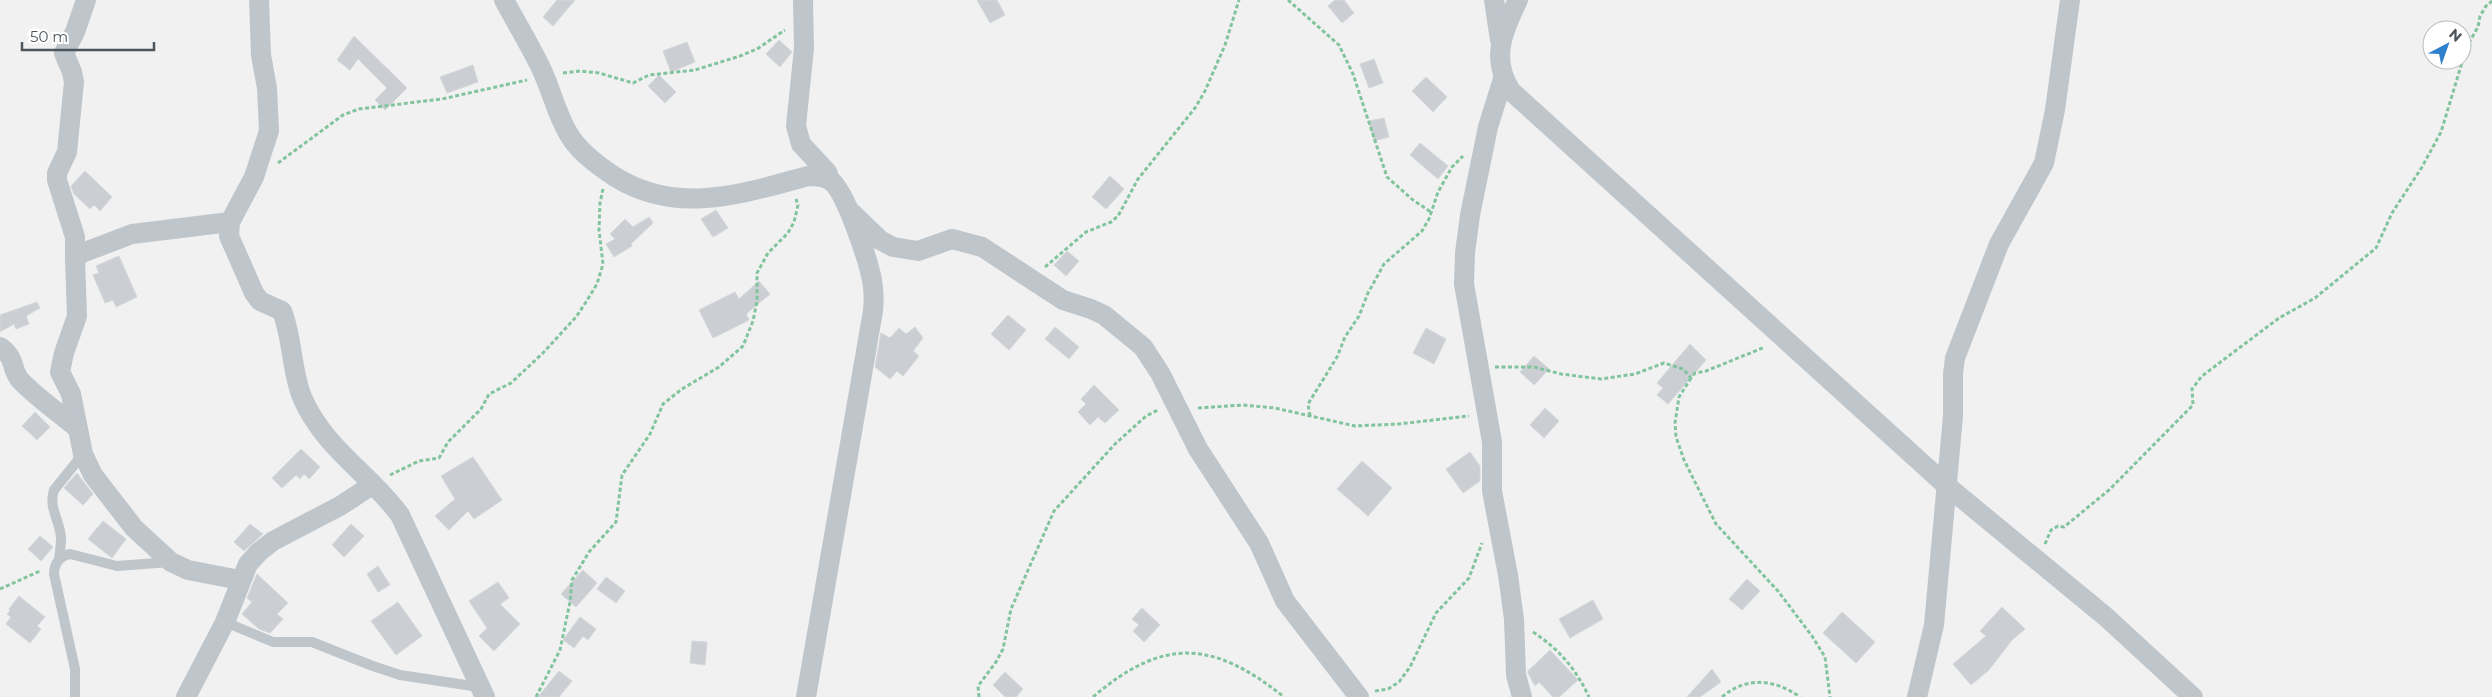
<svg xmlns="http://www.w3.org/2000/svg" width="2492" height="697" viewBox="0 0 2492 697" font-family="Montserrat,sans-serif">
  <rect width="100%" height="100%" fill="#f2f1f1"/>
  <g fill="#cbced2" stroke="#d5d7db">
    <polygon points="557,0 575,0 553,26 543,17"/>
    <polygon points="977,0 997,0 1005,15 990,23"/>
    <polygon points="1335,0 1344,0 1354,13 1342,23 1328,6"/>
    <polygon points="354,36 407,88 385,110 375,100 387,88 358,59 350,70 337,60"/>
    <polygon points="779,40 792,52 780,67 766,54"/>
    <polygon points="687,42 695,62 671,72 663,51"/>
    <polygon points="1374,59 1383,83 1369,88 1360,64"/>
    <polygon points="473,65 478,82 447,93 440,77"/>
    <polygon points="659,75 676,92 665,103 648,86"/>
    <polygon points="1426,77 1447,97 1433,112 1412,91"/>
    <polygon points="1384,118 1389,137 1374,141 1369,121"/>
    <polygon points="1420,143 1448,166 1438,179 1410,155"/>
    <polygon points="85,171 112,197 100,211 94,205 90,209 74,194 71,186"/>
    <polygon points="1110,176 1124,189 1106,209 1092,197"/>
    <polygon points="716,210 728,228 713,237 701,219"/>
    <polygon points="649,217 653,223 631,244 632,246 614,257 606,244 615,239 610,234 625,219 633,227"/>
    <polygon points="1067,251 1079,261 1066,276 1054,265"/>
    <polygon points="119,256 137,297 116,307 113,300 105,303 93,275 99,273 96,266"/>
    <polygon points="759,281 770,294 746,314 749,320 713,338 699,310 735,292 739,299"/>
    <polygon points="37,302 40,308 26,316 29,324 16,329 14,324 0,332 0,315"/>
    <polygon points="1008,315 1026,330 1009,350 991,334"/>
    <polygon points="915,327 923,338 913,351 919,356 903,376 897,371 890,379 875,367 881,333 890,338 899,328 906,334"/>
    <polygon points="1055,327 1079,347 1069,359 1045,339"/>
    <polygon points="1426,328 1446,339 1434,364 1413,353"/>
    <polygon points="1690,344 1706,360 1668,404 1657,395 1663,388 1657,383"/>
    <polygon points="1534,356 1549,369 1534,385 1520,372"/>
    <polygon points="1094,385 1119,410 1105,423 1098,417 1090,425 1078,412 1086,404 1081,399"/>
    <polygon points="1545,408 1559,421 1544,438 1530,425"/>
    <polygon points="35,412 50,427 37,440 22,426"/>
    <polygon points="301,449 320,467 309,479 304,474 300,479 296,475 282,488 272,478"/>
    <polygon points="1470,452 1480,466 1480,481 1463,493 1446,469"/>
    <polygon points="473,457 502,500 474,519 468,511 449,530 435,516 455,499 441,476"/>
    <polygon points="1362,461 1392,488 1368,516 1337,489"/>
    <polygon points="77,473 93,494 83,505 64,488"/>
    <polygon points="103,521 126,539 112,558 88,539"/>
    <polygon points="250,524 263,534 244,551 234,542"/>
    <polygon points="351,524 364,536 344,557 332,545"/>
    <polygon points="40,536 53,547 41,561 28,549"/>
    <polygon points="378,566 390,585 378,592 367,574"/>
    <polygon points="583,570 597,583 576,607 561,594"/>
    <polygon points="257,574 288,603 277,614 283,619 270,633 259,629 242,614 252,602 247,598"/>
    <polygon points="606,577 625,591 616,603 597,589"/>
    <polygon points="1747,579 1760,591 1742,610 1729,599"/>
    <polygon points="498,582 509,598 500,604 520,624 494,651 479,636 487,628 469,601"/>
    <polygon points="19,596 45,617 37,626 41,629 30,643 6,624 11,617 7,614 10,611 9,609"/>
    <polygon points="1593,600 1603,619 1570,638 1559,619"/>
    <polygon points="398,602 422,636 396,655 371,621"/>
    <polygon points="2002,607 2025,629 2012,640 1989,670 1971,685 1953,664 1986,636 1980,631"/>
    <polygon points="1142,608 1160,625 1144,642 1133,631 1139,625 1132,619"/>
    <polygon points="1842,612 1875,642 1856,663 1823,633"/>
    <polygon points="580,617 596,629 588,640 583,636 574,648 563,640"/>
    <polygon points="692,641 707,642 705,665 690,663"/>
    <polygon points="1550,650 1578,680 1559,697 1553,697 1539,682 1535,686 1528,673 1528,671"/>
    <polygon points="1712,669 1721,682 1700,697 1687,697"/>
    <polygon points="559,671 572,681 559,697 538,697"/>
    <polygon points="1005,672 1023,689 1016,697 1005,697 993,685"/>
  </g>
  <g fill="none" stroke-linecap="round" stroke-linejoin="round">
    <g stroke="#81c49e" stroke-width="3" stroke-dasharray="4 2.5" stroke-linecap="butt">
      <polyline points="1288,0 1339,45 1353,74 1387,177 1413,200 1431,212"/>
      <polyline points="563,73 580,71 599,73 633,83 649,75 695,70 740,56 757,49 785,30"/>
      <polyline points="278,163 343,115 359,109 442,99 527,80"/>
      <polyline points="1045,267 1086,232 1111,222 1118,216 1138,179 1195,108 1205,91 1225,45 1239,0"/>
      <polyline points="1495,367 1534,367 1561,374 1601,379 1635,374 1664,363 1683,369 1691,378 1695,373 1706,371 1765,347"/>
      <polyline points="1691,378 1679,397 1675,423 1676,437 1684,460 1716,524 1778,591 1812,636 1825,657 1830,697"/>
      <polyline points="1198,408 1243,405 1275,408 1355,426 1398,424 1469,416"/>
      <polyline points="1310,416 1308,404 1337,357 1345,337 1359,316 1368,293 1384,264 1422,231 1429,219 1438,192 1452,167 1463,156"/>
      <polyline points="390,475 419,461 439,458 448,442 481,409 489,394 511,383 543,353 576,317 586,302 597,284 603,264 599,230 600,203 603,189"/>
      <polyline points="2045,544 2051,530 2058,526 2064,527 2109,490 2193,405 2192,389 2202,376 2279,318 2315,298 2376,248 2392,213 2422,167 2441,132 2467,46 2478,27 2480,16 2486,6 2492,1"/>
      <polyline points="0,589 40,571"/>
      <path d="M1533 632C1559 649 1576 669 1589 697"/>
      <polyline points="1375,691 1388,689 1399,682 1410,667 1436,613 1469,578 1482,543"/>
      <polyline points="536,697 560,650 570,602 572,580 589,552 616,522 622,475 650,434 663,404 682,389 719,367 743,346 753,321 757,301 757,273 768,253 788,233 794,222 798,205 796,199"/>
      <polyline points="979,697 978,686 996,662 1003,649 1011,609 1054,511 1115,444 1146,416 1158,410"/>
      <path d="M1093 697C1164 636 1214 641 1284 697"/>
      <path d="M1722 697C1746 676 1775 679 1800 697"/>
    </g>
    <g stroke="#bec5cb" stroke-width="10">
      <path d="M59 559C60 552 61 545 61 538 60 520 48 508 54 490L83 454"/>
      <polyline points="225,622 273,642 312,642 370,665 400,675 479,687"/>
      <path d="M75 697V669L54 574C54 563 60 556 70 554L117 566 170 562"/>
    </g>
    <g stroke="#bec5cb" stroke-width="20">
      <path d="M259 0 261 55 267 88 269 131 254 177 230 222 229 236 254 293 260 301 282 311C293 339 291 370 302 397 323 447 370 474 400 515L485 697"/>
      <path d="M504 0C516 22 529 44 540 66 551 88 556 113 568 133 577 149 591 160 605 170 670 218 738 195 808 176 816 176 824 176 831 181 846 192 868 260 872 280 874 291 874 301 873 311L806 697"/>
      <polyline points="803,0 804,48 796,126 801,144 827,172 830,180"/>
      <polyline points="1494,0 1500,40"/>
      <path d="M1518 0C1503 31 1490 59 1511 91L1947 486 2106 617 2193 697"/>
      <polyline points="1503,79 1488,127 1470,215 1465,253 1464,284 1492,442 1492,491 1508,575 1514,619 1516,675 1522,697"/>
      <polyline points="852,213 880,240 893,247 918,251 952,239 982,247 1063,300 1091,309 1104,315 1143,347 1160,373 1198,449 1259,543 1285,601 1359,697"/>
      <polyline points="230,222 132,234 82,253 75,258 77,316 64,353 60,372 71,394 83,454 93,475 134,528 171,562 188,570 240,580"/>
      <polyline points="75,258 75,237 57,180 57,173 67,152 74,82 72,72 64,53 75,32 86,0"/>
      <path d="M0 347C17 359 10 368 20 380 37 398 58 412 77 428"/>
      <polyline points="186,697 225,622 248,564 259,552 273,541 340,506 372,485"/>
      <polyline points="1917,697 1934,625 1953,416 1953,374 1955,358 1999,244 2044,163 2055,110 2070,0"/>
    </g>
  </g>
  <g transform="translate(2447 45) rotate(41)"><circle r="24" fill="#ffffff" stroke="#b7bbbd"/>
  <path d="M0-4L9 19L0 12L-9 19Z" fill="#3081cd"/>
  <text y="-8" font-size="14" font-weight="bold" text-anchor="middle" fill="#4b555b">N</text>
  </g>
  <path d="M22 42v8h132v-8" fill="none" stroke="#4b555b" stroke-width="2.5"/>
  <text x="30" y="42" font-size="15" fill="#4b555b" stroke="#ffffff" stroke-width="4" paint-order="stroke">50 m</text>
</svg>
